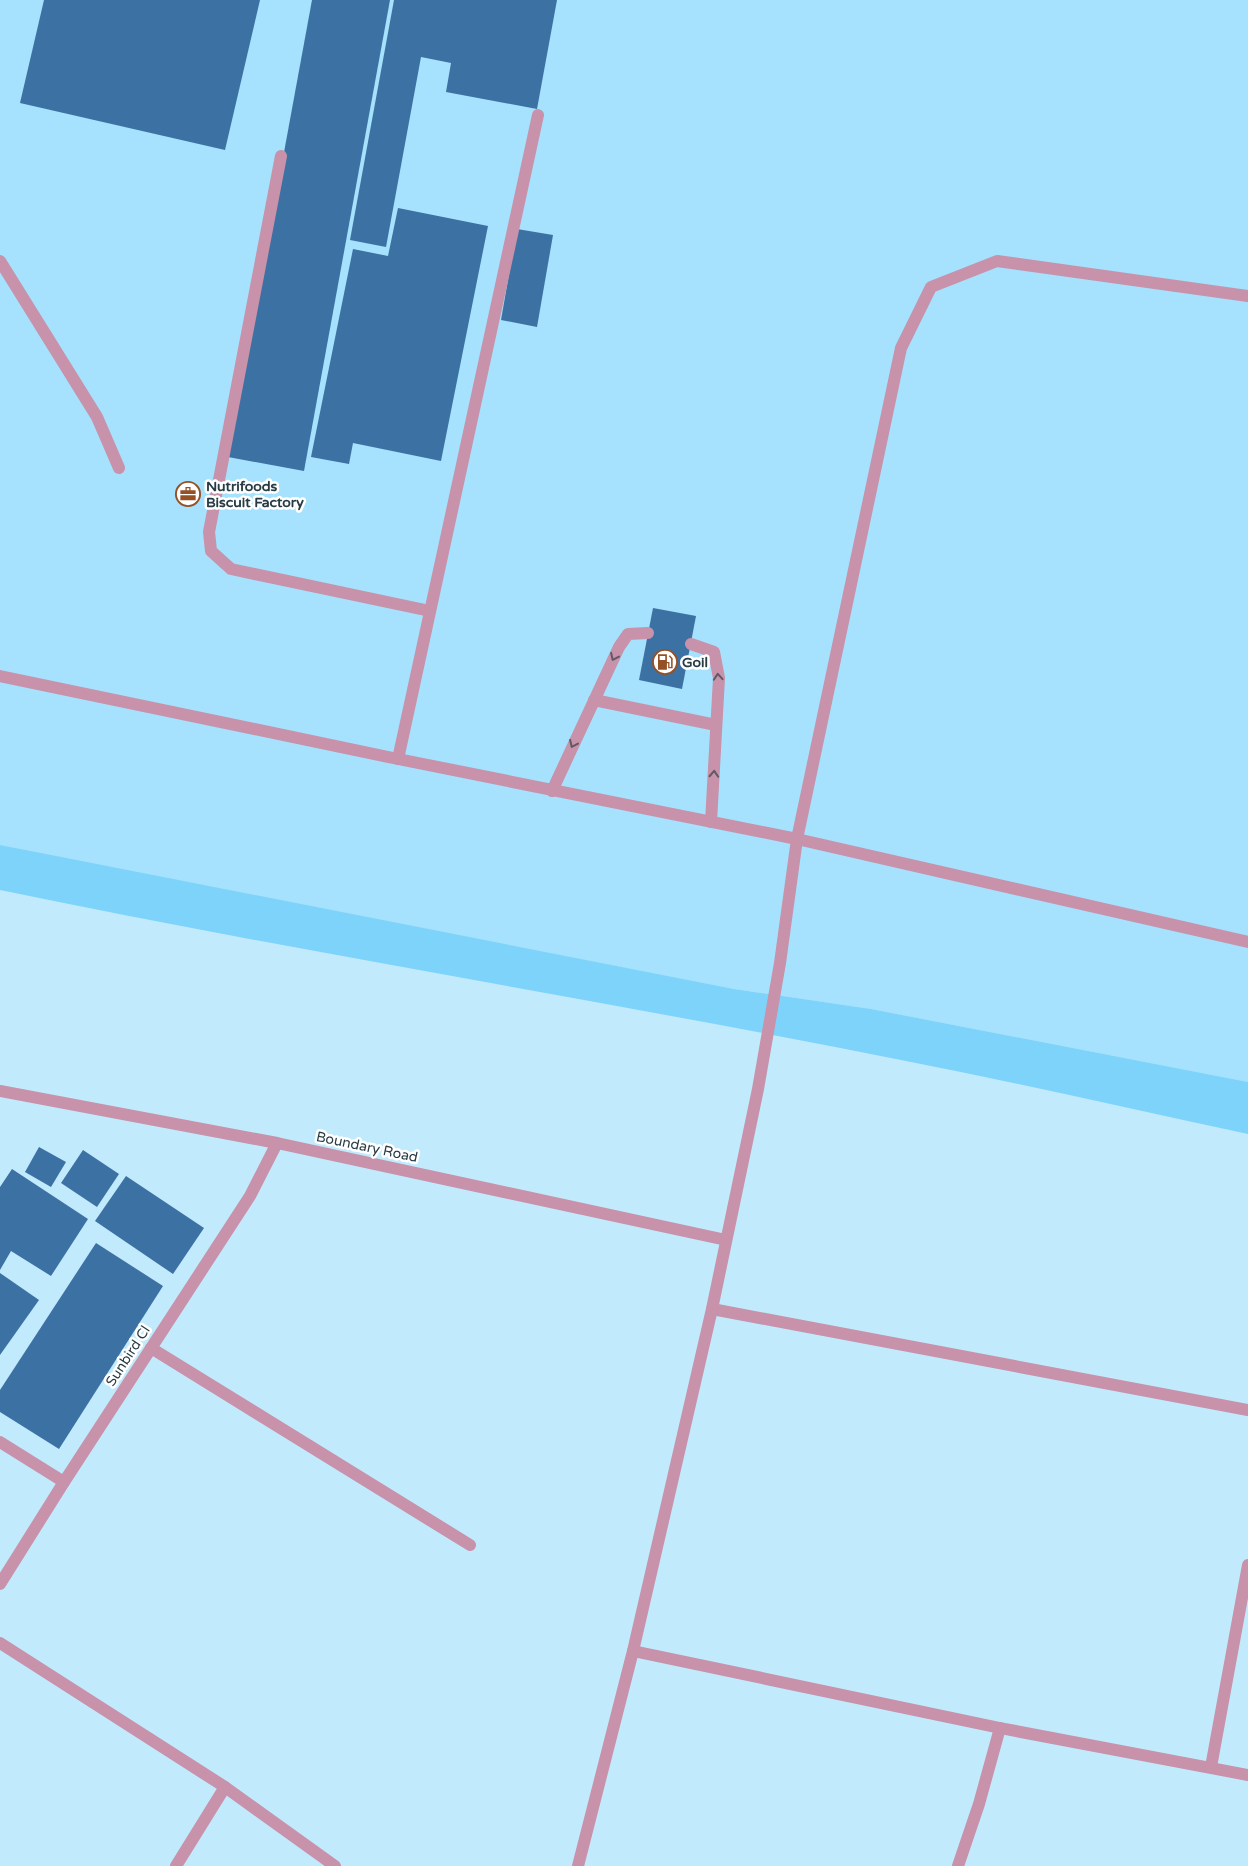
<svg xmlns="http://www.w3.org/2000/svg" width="1248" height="1866" viewBox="0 0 1248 1866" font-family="'Varela Round',sans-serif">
  <rect width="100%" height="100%" fill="#c2eafd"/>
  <polygon fill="#a6e1fd" points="0,0 1248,0 1248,1082 871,1009 734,989 129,872 0,845"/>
  <path fill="#7ed3fb" d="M0 845 734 989 871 1009 1248 1082V1134C1136 1110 1023 1084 911 1062 608 1001 303 953 0 890Z"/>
  <g fill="#3c71a4">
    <polygon points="44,0 260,0 225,150 20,103"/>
    <polygon points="312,0 390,0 304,471 228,457"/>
    <polygon points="394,0 557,0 537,109 446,92 451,63 421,57 386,247 350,240"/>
    <polygon points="398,208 488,226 441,461 353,443 349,464 311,457 353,249 388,256"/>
    <polygon points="517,229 553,235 537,327 501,320"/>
    <polygon points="653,608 696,616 682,689 639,680"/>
    <polygon points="39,1147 66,1162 51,1187 25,1172"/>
    <polygon points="83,1150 119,1174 97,1207 61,1183"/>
    <polygon points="12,1169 88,1219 51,1276 11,1251 0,1270 0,1187"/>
    <polygon points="126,1176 204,1228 173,1274 95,1221"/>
    <polygon points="96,1243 163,1286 59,1449 0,1412 0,1390"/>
    <polygon points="0,1273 39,1300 0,1355"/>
  </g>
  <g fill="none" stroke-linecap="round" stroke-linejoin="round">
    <g stroke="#c792aa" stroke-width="12">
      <polyline points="281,156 209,532 211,551 231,569 430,611"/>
      <polyline points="0,261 97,417 119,468"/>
      <polyline points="691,644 714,652 719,678 711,822"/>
      <polyline points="594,700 716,725"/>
      <polyline points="398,759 538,115"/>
      <polyline points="552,791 619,647 628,634 648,633"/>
      <polyline points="797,839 901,348 931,287 997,261 1248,296"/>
    </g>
    <g stroke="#c792aa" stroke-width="12">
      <polyline points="797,839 1248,942"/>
      <polyline points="0,1091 277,1143 726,1240"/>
      <polyline points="712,1309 1248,1410"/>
      <polyline points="151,1348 470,1545"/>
      <polyline points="0,1442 64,1482"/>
      <polyline points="0,1584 64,1482 250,1196 277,1143"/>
      <polyline points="0,1643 225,1787 335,1866"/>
      <polyline points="633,1651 1000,1728 1248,1775"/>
      <polyline points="1211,1767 1248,1565"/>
      <polyline points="176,1866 225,1787"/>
      <polyline points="958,1866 979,1804 1000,1728"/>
    </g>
    <polyline stroke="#c792aa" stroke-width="12" points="0,676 398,759 797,839 780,963 758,1089 712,1309 633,1651 578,1866"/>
  </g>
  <defs><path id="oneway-chevron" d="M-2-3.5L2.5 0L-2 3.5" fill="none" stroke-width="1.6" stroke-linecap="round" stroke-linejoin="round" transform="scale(1.25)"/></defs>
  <g stroke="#5f5968">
    <use href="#oneway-chevron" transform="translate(614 657) rotate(115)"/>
    <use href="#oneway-chevron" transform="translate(718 677) rotate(-94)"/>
    <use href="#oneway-chevron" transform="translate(573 744) rotate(115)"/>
    <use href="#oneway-chevron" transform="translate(714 774) rotate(-87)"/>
  </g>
  <defs>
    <symbol id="office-ring" viewBox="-11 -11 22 22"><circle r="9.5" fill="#fff" stroke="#955026" stroke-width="1.5"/><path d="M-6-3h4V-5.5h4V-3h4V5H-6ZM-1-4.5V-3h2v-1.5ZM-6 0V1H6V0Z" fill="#955026"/></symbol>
    <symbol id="fuel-ring" viewBox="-11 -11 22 22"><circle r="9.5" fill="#fff" stroke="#955026" stroke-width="1.5"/><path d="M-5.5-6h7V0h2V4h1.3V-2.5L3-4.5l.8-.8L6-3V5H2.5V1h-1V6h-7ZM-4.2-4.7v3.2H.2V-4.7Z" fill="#955026"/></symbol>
  </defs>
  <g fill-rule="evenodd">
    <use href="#office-ring" x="174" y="480" width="28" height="28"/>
    <use href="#fuel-ring" x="651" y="648" width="28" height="28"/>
  </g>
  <g text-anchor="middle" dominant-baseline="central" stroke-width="5" stroke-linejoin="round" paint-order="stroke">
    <g font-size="14" font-weight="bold" fill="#273b44" stroke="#fff" text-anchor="start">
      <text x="206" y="486">Nutrifoods<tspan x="206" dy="16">Biscuit Factory</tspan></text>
      <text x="682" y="662">Goil</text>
    </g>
    <g font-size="14" fill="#273b44" stroke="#fff">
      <text transform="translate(367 1147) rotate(12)">Boundary Road</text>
      <text transform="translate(128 1356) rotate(-57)">Sunbird Cl</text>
    </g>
  </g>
</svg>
